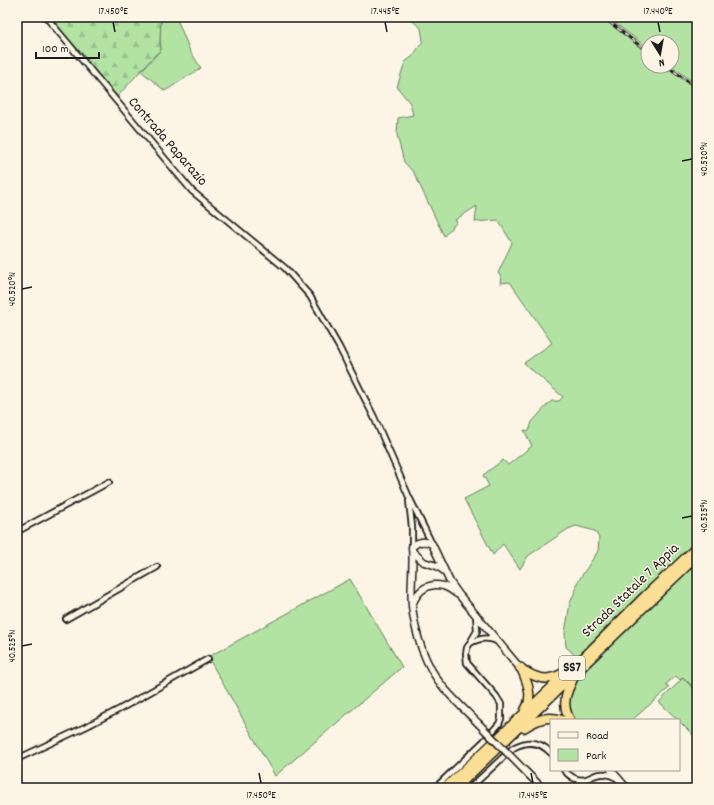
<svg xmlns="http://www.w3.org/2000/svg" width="714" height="805" viewBox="0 0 714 805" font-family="Dekko,sans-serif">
  <defs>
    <pattern id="forest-firs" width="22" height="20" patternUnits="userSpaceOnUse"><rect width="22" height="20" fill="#b2e3a3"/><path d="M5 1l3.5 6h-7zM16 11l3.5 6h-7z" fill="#98c28c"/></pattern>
  </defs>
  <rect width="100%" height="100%" fill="#fcf5e5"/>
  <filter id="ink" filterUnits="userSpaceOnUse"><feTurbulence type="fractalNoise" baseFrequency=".025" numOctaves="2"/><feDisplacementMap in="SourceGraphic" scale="8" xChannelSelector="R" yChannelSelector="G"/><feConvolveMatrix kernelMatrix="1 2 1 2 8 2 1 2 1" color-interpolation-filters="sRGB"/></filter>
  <g filter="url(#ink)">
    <g fill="#b2e3a3" stroke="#678060">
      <polygon points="161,17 181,17 177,19 190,51 201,68 165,91 141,71 161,50 160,40"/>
      <polygon points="408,17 602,17 648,52 648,66 666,66 697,89 697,541 578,658 566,647 565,633 570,603 577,587 575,586 598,551 599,538 595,531 576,526 568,529 528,556 520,569 503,544 493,555 464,499 489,486 483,475 503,460 508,465 532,446 524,430 529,431 532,422 548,404 552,401 559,401 563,397 524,363 552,343 510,282 500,283 501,276 498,273 512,243 498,220 475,222 477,206 455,220 457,222 444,236 414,173 404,162 397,135 398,118 413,115 410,103 397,87 405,62 412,57 423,41 421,28"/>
      <polygon points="607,17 697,17 697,85 672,66 672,42 648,42 648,48"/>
      <polygon points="697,559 697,691 683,677 680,680 676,676 666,684 669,688 632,720 572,720 567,702 572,685 639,615"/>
      <polygon points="350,579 402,667 275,776 208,657"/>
      <polygon points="683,678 697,692 697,739 679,721 679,720 678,720 659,702"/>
    </g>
    <polygon fill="url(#forest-firs)" stroke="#678060" points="50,17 161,17 160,40 161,50 155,55 117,97"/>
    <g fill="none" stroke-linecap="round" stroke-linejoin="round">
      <defs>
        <g id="minor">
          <polyline points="46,17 192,191 285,268 310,296 339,347 374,417 409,497 432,544"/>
          <polyline points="409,501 412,527 412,547"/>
          <polyline points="18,531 109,482"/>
          <polyline points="66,619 157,567"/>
          <path d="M470 643C480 638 487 637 497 641"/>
          <polyline points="17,759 85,727 120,709 208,659"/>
          <path d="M564 770C571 778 579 783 589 778 593 776 597 774 601 774 607 773 612 776 617 778"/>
          <polyline points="435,788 484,741 499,724 501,719 501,704 496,696 467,663 466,654 467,648 477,631 476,615"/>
          <path d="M470 788 513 748C527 740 540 741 551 753"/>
        </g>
        <g id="tertiary">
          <polyline points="413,552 424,562 437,566 443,570"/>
          <path d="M413 603C418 590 429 582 443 586 448 587 453 591 457 594"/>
          <path d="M478 723C467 712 454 700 444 688 425 666 415 634 412 606 410 586 414 566 412 547 418 541 424 540 432 544L450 582 460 596 520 668"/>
          <polyline points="611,770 624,785 628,788"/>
          <polyline points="528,774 542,788"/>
        </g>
        <g id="trunk">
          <path d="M520 668C535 678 547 683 563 673"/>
          <path d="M521 668C527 681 534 697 525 710"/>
          <path d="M570 720C561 704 566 693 574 677"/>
          <path d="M524 728C536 720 547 715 562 720"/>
          <polyline points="445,788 585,656 645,596 697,547"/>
          <polyline points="456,788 697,556"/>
        </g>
      </defs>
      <use href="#minor" stroke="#1c1c1c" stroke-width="8"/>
      <use href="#tertiary" stroke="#1c1c1c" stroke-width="9"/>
      <use href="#trunk" stroke="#1c1c1c" stroke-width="11"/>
      <use href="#minor" stroke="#fcf5e5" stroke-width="4.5"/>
      <use href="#tertiary" stroke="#fcf5e5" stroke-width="6"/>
      <use href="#trunk" stroke="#fbdf96" stroke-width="8"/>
      <defs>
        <g id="rail">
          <polyline points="603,17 648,52"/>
          <polyline points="667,66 697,88"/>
        </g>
      </defs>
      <use href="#rail" stroke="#1c1c1c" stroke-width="3"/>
      <use href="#rail" stroke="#fcf5e5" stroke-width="1.5" stroke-dasharray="4.5" stroke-linecap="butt"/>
      <defs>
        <polyline id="tertiary-bridge" points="478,723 528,774"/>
      </defs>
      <use href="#tertiary-bridge" stroke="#1c1c1c" stroke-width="9" stroke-linecap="butt"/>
      <use href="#tertiary-bridge" stroke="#fcf5e5" stroke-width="6"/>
    </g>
  </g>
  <path fill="none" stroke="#1c1c1c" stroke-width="1.5" d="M113 22 115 32M385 22 387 32M658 22 660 32M682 161 692 159M22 289 32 287M682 518 692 516M22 646 32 644M259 773 261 783M531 773 533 783"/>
  <g text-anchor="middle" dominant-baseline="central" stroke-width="3" stroke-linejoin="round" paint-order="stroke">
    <rect fill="#fcf5e5" stroke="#5f5d58" stroke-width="1" x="559" y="656" width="26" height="24" rx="3"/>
    <g font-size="14" font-weight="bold" fill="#1c1c1c">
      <text x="572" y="668">SS7</text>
    </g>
    <g font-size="15" fill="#1c1c1c" stroke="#fcf5e5">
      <text transform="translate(167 142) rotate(49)">Contrada Paparazio</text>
      <text transform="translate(631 591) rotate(-44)">Strada Statale 7 Appia</text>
    </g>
  </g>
  <rect width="714" height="805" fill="none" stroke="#fcf5e5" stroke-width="44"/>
  <rect x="550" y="719" width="130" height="52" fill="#fcf5e5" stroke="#a29e95"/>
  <rect x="558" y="732" width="20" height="6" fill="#fcf5e5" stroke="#a29e95"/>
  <text x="586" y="739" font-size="12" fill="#1c1c1c">Road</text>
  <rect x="558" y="749" width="20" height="12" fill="#b2e3a3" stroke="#a29e95"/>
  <text x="586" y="759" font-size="12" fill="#1c1c1c">Park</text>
  <g transform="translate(660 54) rotate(169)"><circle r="19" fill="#fcf5e5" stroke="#a29e95"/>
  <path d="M0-3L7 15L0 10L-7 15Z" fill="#1c1c1c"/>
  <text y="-6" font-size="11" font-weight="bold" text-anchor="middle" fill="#1c1c1c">N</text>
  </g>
  <path d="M36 52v6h63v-6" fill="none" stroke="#1c1c1c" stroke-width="2"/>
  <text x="42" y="52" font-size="12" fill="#1c1c1c" stroke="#fcf5e5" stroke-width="3" paint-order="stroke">100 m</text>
  <rect x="22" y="22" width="670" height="761" fill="none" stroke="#1c1c1c" stroke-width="1.5"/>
  <g font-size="10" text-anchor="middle" fill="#1c1c1c">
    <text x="113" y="14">17.450°E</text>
    <text x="385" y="14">17.445°E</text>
    <text x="658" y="14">17.440°E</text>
    <text transform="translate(703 159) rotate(-90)" y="4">40.520°N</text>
    <text transform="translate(11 289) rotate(-90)" y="4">40.520°N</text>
    <text transform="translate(703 516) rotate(-90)" y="4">40.525°N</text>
    <text transform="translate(11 646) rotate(-90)" y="4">40.525°N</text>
    <text x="261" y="798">17.450°E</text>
    <text x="533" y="798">17.445°E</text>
  </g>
</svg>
